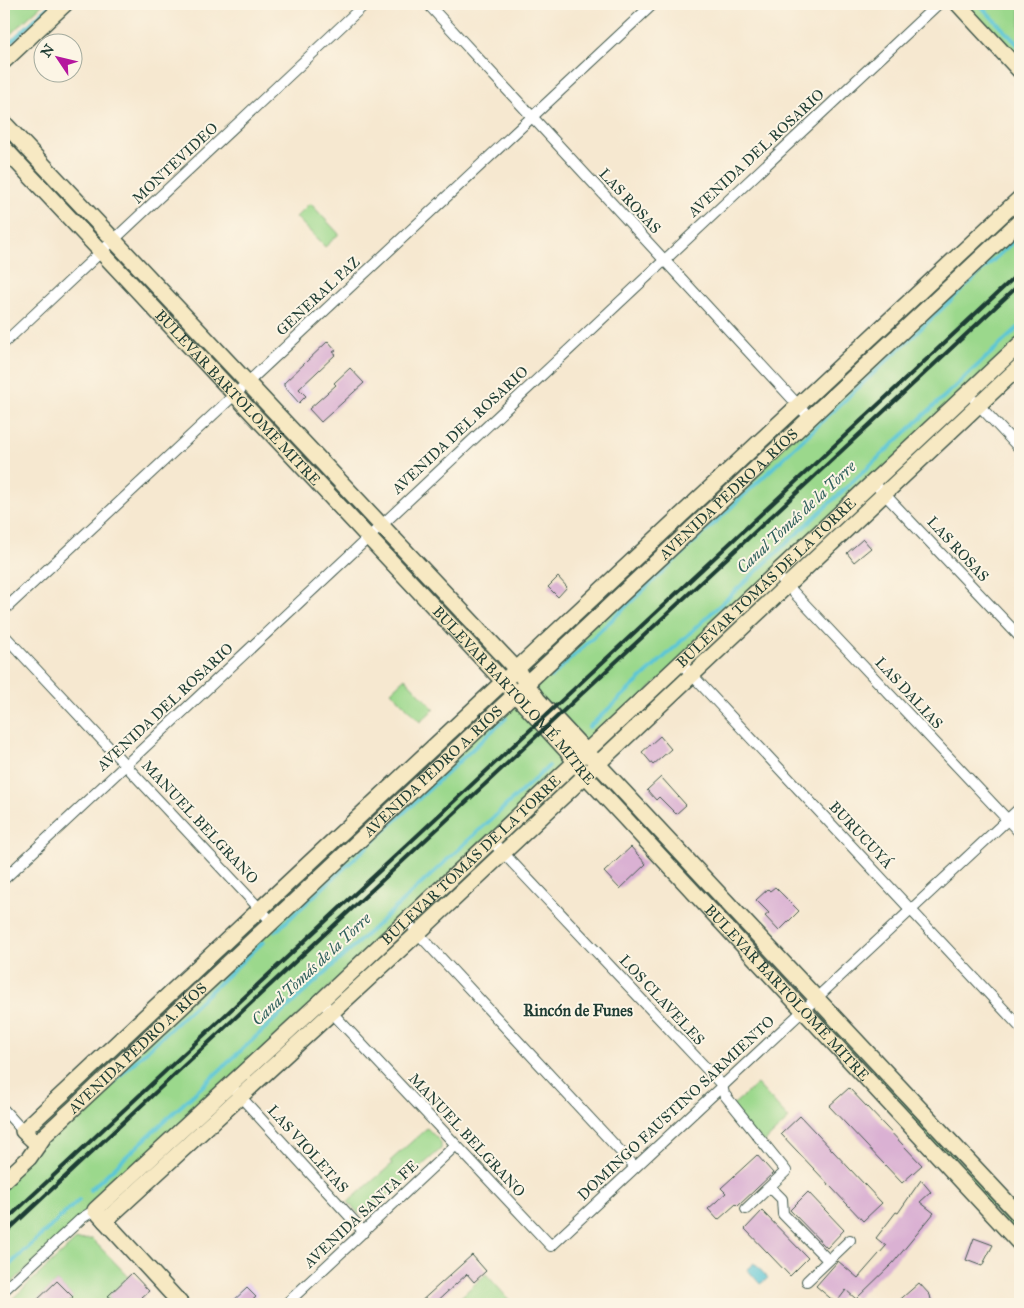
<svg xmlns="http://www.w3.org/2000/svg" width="1024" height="1308" viewBox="0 0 1024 1308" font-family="'IM FELL Great Primer',serif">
  <rect width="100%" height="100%" fill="#fcf5e5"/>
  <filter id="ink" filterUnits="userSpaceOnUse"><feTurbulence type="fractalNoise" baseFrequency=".02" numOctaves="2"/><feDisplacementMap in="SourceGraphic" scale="10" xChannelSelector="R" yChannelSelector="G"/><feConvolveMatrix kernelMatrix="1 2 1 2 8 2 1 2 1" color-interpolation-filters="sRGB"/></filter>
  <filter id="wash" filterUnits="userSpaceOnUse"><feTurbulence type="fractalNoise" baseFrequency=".0096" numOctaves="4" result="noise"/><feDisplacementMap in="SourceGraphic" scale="20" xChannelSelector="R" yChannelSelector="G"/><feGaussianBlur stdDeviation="1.12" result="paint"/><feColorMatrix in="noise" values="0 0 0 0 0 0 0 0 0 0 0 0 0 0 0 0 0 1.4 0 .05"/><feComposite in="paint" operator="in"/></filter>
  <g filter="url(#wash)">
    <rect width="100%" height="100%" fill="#f6e8d0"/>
    <g fill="#e9d2ed">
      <polygon points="294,373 311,392 296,406 278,388"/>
      <polygon points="247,1282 259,1294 248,1304 224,1304"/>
    </g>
    <g fill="#9bd88c" stroke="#5d8a60">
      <polygon points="4,4 43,4 4,40"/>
      <polygon points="958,4 1020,4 1020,71"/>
      <polygon points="4,128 102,237 99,239 4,142"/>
      <polygon points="1020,198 1020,344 4,1290 4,1181 38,1145 23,1131"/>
      <polygon points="310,203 339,234 325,247 296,217"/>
      <polygon points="116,250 235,378 229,380 110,254"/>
      <polygon points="251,396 367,520 364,522 248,399"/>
      <polygon points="387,542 505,663 506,670 503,671 385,545"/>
      <polygon points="775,583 777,586 697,663 693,663 692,660"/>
      <polygon points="679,672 682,675 605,749 602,749 600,746"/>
      <polygon points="405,678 434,709 420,722 391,691"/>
      <polygon points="601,777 801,992 799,995 598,779"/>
      <polygon points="486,853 489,856 422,919 420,916"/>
      <polygon points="822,1014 1020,1223 1020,1239 818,1019"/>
      <polygon points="757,1084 789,1119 759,1147 726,1111"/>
      <polygon points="427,1128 441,1142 441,1149 366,1214 358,1213 348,1202 392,1164 390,1161"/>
      <polygon points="92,1239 129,1277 109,1296 111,1298 104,1304 66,1304 73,1297 57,1281 36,1301 39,1304 12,1304 9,1302 76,1240"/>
      <polygon points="486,1274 513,1304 453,1304"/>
    </g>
    <polygon fill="#5bc6d6" stroke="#3d8285" points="754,1263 768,1278 760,1284 747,1269"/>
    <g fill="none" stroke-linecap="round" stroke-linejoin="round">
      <g stroke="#5bc6d6" stroke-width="4">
        <polyline points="979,4 1020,47"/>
        <polyline points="4,48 52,4"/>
        <polyline points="551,677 1020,235"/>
        <polyline points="589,727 1020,326"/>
        <polyline points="275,932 506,718"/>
        <polyline points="81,1112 263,942"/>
        <polyline points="90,1190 549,766"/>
        <polyline points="4,1270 79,1200"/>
      </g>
    </g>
    <g id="blocks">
      <g fill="#dab1d3">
        <polygon points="328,341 336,350 333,352 336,354 299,389 306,396 299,403 284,386 284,383"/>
        <polygon points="350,368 364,383 321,422 309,409 336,385 334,383"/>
        <polygon points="863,539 871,548 854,562 847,553"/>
        <polygon points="558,577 567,587 558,597 548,587"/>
        <polygon points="660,736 671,749 653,765 642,752"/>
        <polygon points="661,777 686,805 676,814 659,797 656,800 647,790"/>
        <polygon points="631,847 646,864 620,889 604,872"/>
        <polygon points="775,887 799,911 779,931 765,916 769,913 756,900 768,889 770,891"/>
        <polygon points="849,1088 922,1165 902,1183 829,1106"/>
        <polygon points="800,1116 882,1203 863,1221 781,1134"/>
        <polygon points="757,1155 773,1173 738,1206 736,1204 718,1220 708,1209 726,1193 721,1188"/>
        <polygon points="921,1180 931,1192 920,1202 934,1213 893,1263 856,1299 846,1290 836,1303 816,1286 838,1261 858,1278 886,1246 876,1238 896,1212 898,1213"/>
        <polygon points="808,1192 844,1230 827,1248 790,1210"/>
        <polygon points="762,1211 808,1258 790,1276 745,1229"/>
        <polygon points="974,1238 993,1245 982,1266 966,1260"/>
        <polygon points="472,1255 486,1271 474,1282 467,1274 434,1304 418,1304"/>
        <polygon points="132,1273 149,1291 142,1297 149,1304 104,1304 111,1298 108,1296"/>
        <polygon points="57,1281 73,1297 66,1304 33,1304"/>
        <polygon points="919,1283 930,1295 932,1304 926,1304 922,1300 917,1304 895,1304"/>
        <polygon points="247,1288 256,1297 248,1304 230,1304"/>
      </g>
    </g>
  </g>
  <g filter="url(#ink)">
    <use href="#blocks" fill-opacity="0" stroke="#3f574b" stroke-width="1"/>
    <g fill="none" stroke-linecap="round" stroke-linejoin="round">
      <defs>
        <g id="street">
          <polyline points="428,4 810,418"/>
          <polyline points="4,343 365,4"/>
          <polyline points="975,401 1020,449"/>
          <polyline points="873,482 1020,637"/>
          <polyline points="783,581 1020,833"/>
          <polyline points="4,610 653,4"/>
          <polyline points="4,635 272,922"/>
          <polyline points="681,663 1020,1027"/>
          <polyline points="492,841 722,1085 724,1094 786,1171 746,1209"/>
          <polyline points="4,879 938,4"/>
          <polyline points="414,929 635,1167"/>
          <polyline points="321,1001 551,1246 1020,808"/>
          <polyline points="230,1085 364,1232"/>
          <polyline points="4,1110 23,1131"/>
          <polyline points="770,1187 782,1199 783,1214 828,1260"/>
          <polyline points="807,1281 850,1240"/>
          <polyline points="4,1290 82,1218 95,1210"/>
          <polyline points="286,1304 456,1145"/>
        </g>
        <g id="secondary">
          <polyline points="958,4 1020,71"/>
          <polyline points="4,61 65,4"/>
          <polyline points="4,123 517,670 538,700 1020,1216"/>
          <path id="s1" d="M4 148 504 682 567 751 584 774 1020 1244"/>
          <polyline points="38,1145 23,1131 1020,198"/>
          <path id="s2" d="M4 1181 29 1158 45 1135 1020 221"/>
          <polyline points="105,1221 418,933 1020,366"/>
          <path id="s3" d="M181 1304 95 1210 321 1001 1020 344"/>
        </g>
      </defs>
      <use href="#street" stroke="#3f574b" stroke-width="12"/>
      <use href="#secondary" stroke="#3f574b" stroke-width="18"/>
      <use href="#street" stroke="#fff" stroke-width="10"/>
      <use href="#secondary" stroke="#f7e9c3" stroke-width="15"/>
      <g stroke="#1f3d34" stroke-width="4">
        <polyline points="4,1222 1020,272"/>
        <polyline points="4,1234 1020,284"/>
      </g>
    </g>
  </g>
  <g text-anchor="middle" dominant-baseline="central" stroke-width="4" stroke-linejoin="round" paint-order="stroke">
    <g font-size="15" fill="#1f3d34" stroke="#fcf5e5">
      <text transform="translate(756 153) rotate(-43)">AVENIDA DEL ROSARIO</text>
      <text transform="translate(175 163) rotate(-43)">MONTEVIDEO</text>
      <text transform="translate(630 201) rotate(47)">LAS ROSAS</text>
      <text transform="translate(318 296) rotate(-43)">GENERAL PAZ</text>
      <text stroke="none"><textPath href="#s1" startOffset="342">BULEVAR BARTOLOMÉ MITRE</textPath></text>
      <text transform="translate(460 430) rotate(-43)">AVENIDA DEL ROSARIO</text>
      <text stroke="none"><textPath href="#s2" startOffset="999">AVENIDA PEDRO A. RÍOS</textPath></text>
      <text transform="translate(958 549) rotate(47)">LAS ROSAS</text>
      <text stroke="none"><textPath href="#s3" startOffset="1046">BULEVAR TOMÁS DE LA TORRE</textPath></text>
      <text transform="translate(909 693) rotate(47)">LAS DALIAS</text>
      <text stroke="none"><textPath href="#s1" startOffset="748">BULEVAR BARTOLOMÉ MITRE</textPath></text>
      <text transform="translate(165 707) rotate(-43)">AVENIDA DEL ROSARIO</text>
      <text stroke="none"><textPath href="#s2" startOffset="594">AVENIDA PEDRO A. RÍOS</textPath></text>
      <text transform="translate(200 822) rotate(47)">MANUEL BELGRANO</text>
      <text transform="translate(861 835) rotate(47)">BURUCUYÁ</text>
      <text stroke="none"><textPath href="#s3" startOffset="641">BULEVAR TOMÁS DE LA TORRE</textPath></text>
      <text stroke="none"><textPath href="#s1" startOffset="1152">BULEVAR BARTOLOMÉ MITRE</textPath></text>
      <text transform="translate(662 1000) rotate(47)">LOS CLAVELES</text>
      <text stroke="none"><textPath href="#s2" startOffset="189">AVENIDA PEDRO A. RÍOS</textPath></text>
      <text transform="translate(676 1108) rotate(-43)">DOMINGO FAUSTINO SARMIENTO</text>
      <text transform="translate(467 1135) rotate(47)">MANUEL BELGRANO</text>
      <text transform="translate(308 1149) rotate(48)">LAS VIOLETAS</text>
      <text transform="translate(361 1214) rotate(-43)">AVENIDA SANTA FE</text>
    </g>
    <g font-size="16" font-style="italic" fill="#2e5f5c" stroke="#fcf5e5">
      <text transform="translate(796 517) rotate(-43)">Canal Tomás de la Torre</text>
      <text transform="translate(311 969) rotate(-43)">Canal Tomás de la Torre</text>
    </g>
    <g font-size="16" font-weight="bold" fill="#1f3d34" stroke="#fcf5e5">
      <text x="578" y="1010">Rincón de Funes</text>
    </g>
  </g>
  <rect width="1024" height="1308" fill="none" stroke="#fcf5e5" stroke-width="20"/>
  <g transform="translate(58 58) rotate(305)"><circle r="24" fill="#fcf5e5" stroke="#a4ab9e"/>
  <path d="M0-4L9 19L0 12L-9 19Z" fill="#b5179e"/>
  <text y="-8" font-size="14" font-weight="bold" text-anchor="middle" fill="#1f3d34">N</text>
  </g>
</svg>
